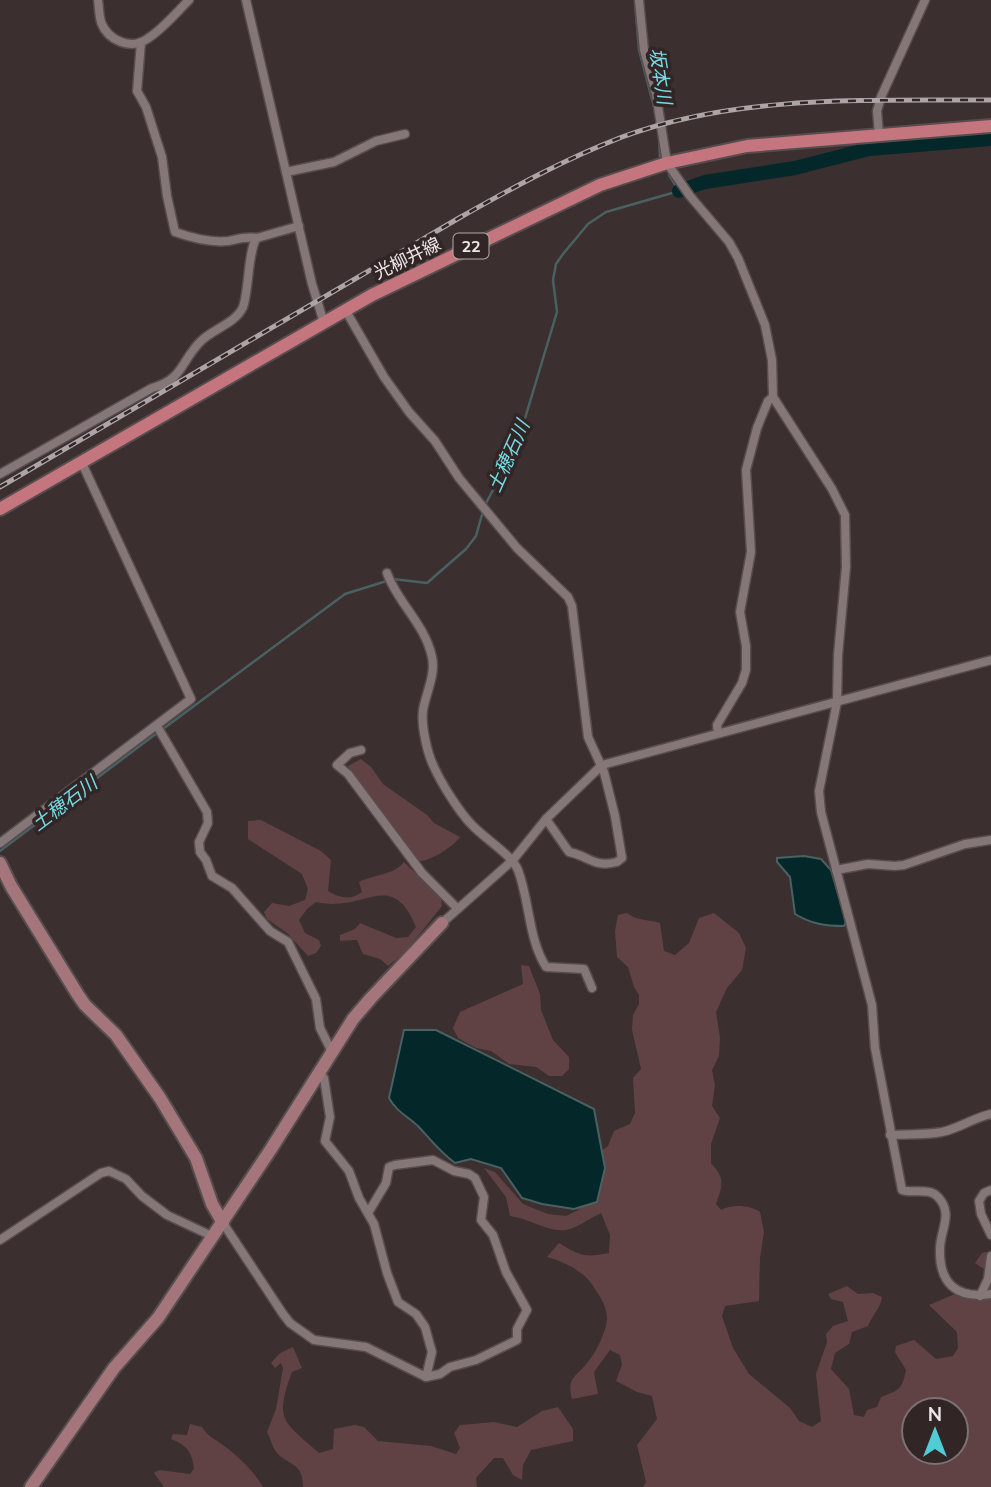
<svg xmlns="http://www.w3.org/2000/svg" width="991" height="1487" viewBox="0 0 991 1487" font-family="Mulish,'Noto Sans JP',sans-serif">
  <rect width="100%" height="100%" fill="#3b2f30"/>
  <g fill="#604244" fill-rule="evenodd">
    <path d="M361 759 371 767 383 784 427 815 434 823 460 837C453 847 428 863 417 861L348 766Z"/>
    <path d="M261 820 321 851 331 860 328 891C340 898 350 901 362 892L359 882C374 874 393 876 404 862L441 898 442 906 406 951 388 966 380 959 363 954 357 940 340 941V935L355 929 360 923 396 938 408 937 416 927C394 874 371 904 333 904 328 904 322 903 316 902L307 909 299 920 305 933 319 940 321 946 316 953 308 956 287 933 267 919 264 912 272 903 289 906 305 900 308 889 302 874 248 839V821Z"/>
    <path d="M627 913C637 921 648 919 660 923L664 951 675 955 689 943 699 918 714 913 739 933 746 948 742 970 727 988 716 1012 720 1038 719 1056 712 1070 715 1085 712 1106 720 1118 711 1144V1163C725 1178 723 1185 716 1204L721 1210C732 1204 749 1205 760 1212L764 1232 760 1258 759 1301 725 1306 722 1316 733 1348 749 1374 790 1408 799 1421 812 1427 821 1421 816 1374 827 1342 826 1334 833 1326 848 1321 843 1302 831 1299 828 1294 847 1286 858 1294 873 1293 882 1297C881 1307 872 1316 868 1326L852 1332 849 1344 835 1353 831 1369 849 1389 854 1415 864 1417 867 1410 877 1407 881 1397C899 1390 902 1390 906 1370L895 1352 896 1346 914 1340 936 1359 953 1356 958 1348 957 1332 929 1305 955 1294 979 1300C987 1289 987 1282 984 1269L975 1263 982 1253 991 1251V1487H643L646 1482 637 1445 657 1419 652 1396 637 1392 616 1381 622 1365 620 1355 610 1350 594 1372 598 1394 572 1399C566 1378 576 1377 587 1363 596 1353 606 1332 607 1319 607 1307 601 1298 595 1289 586 1272 565 1262 547 1257L559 1243C580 1256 585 1258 609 1253L610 1235 601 1213C590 1218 576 1229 565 1230 547 1232 528 1218 510 1216L506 1197 484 1168 495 1172 523 1204 548 1214 566 1216 578 1210 594 1193 595 1156 608 1146 614 1131 630 1124 635 1113 633 1078 641 1069 632 1030 633 1015 639 1004V995L634 987 628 967 617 957 615 931 618 915ZM914 1410H956V1452H914Z"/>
    <polygon points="521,965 529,966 540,994 541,1010 553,1040 569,1057 569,1069 562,1076 549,1076 536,1067 509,1064 491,1051 476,1048 458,1038 453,1028 460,1012 523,984"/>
    <path d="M293 1347 302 1368 292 1372C274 1421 283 1421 319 1453L333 1449 334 1429 355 1425 364 1427 378 1441 431 1446 456 1454 460 1448 454 1433 460 1425 494 1422 517 1427 542 1411 558 1407 573 1429V1441L531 1450 523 1465 522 1480 513 1475 503 1458H494L476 1478 477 1487H303C303 1462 289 1466 277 1453 273 1448 270 1438 267 1432L276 1409 283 1368 281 1363 275 1368 271 1363 280 1353Z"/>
    <path d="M190 1424 202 1427C209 1438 214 1438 223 1445 238 1456 254 1471 263 1487H164L154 1473 159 1470 190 1474 194 1469C192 1452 188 1446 171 1439L173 1434 187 1435Z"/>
  </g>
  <g fill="#04282a" stroke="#4a6162" stroke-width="2">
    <path d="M804 856 821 859 831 870 846 921 844 926C826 926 811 924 795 914L790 877 777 862V858Z"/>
    <path d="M404 1030H436L594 1109 605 1168 597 1202 574 1209 542 1204 522 1198 501 1168 471 1159 455 1163C440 1152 430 1139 418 1126 407 1116 396 1111 389 1098Z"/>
  </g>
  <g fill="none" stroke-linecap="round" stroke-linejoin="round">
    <g stroke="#4a6162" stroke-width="2.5">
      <polyline points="635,3 639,50 654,107"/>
      <polyline points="659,137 660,157"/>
      <polyline points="485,505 511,456 523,425 557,312 553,280 556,264 563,254 588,224 606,212 679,191 669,175"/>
      <polyline points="163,729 345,594 393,579 427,583 466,549 476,536 483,511"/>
      <polyline points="0,851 157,733"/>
    </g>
    <polyline stroke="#04282a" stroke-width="14" points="679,191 705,182 795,168 869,149 991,139"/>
    <defs>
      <g id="street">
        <path d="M98 0C99 7 99 15 101 22 108 41 131 50 147 39 163 29 176 13 189 0"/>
        <polyline points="246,0 312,284 324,323"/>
        <path d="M639 0 644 50 656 94 667 163 690 196 729 242 738 258 765 325 772 360 773 397 832 489 845 515 846 567 838 655 837 702 819 791 821 812 872 1005 875 1048 902 1190C913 1194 930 1187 938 1197 954 1214 940 1230 940 1249 939 1284 957 1299 991 1294"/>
        <path d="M141 42 137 91 146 107 162 157 167 196 175 232C192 238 210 243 228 241 238 239 247 236 257 238"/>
        <polyline points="879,134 877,111 881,97 925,0"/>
        <polyline points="286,172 334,162 376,141 405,134"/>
        <path d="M346 311 384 377 409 412 435 441 459 478 517 548 568 597 572 606 588 737 604 772 615 816 622 858 617 862C594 868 589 856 569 852L546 819"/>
        <path d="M0 474 152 388C184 379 180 362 201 341 213 329 236 323 243 307 249 291 248 248 257 238L299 226"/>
        <path d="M387 573C397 602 425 624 432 657 436 674 426 693 423 710 421 725 427 753 434 767 441 783 460 813 472 825 484 838 512 855 518 870 530 902 528 938 546 967L584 969 592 988"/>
        <polyline points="157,726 207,812 208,823 199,842 200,852 206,860 212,876 232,888 270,931 288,942 316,999 320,1028 332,1052"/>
        <polyline points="718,733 717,725 742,683 746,670 746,646 740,612 751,552 746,470 757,428 768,401 773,397"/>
        <polyline points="361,750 350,753 337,765 348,774 422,873 457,908"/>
        <polyline points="0,843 191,699 81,461"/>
        <polyline points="836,870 868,864 895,866 904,865 965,844 991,840"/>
        <polyline points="442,923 513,860 546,819 602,765 991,660"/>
        <polyline points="320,1074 324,1078 330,1117 325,1141 349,1171 359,1198 374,1224 387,1273 398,1302 416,1314 425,1327 432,1352 426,1377"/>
        <path d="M890 1135C907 1134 926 1135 942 1132 960 1128 973 1118 991 1114"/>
        <polyline points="991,1190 984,1193 979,1201 981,1214 991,1235"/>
        <polyline points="223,1223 283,1314 290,1323 314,1340 366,1347 426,1377 440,1374 450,1367 476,1360 517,1340 517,1329 527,1310 506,1272 493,1235 481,1220 484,1197 475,1178 469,1174 454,1171 433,1160 395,1165 389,1167 386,1183 368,1213"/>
        <polyline points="0,1240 101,1173 109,1171 126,1179 142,1196 167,1215 214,1237"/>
        <polyline points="980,1296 988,1279 991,1256"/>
      </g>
      <g id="secondary">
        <polyline points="0,863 11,886 78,995 85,1005 116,1035 160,1098 196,1158 212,1204 223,1223"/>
        <polyline points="31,1487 114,1368 158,1318 271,1149 353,1019 371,998 442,923"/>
      </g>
      <polyline id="primary" points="0,509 372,295 600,185 667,163 747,146 991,126"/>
    </defs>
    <use href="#street" stroke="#574d4e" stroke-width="11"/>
    <use href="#secondary" stroke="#574d4e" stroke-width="16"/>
    <use href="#primary" stroke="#574d4e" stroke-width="16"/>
    <use href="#street" stroke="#857778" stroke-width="8"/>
    <use href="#secondary" stroke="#a4767b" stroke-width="12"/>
    <use href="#primary" stroke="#c4757d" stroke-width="12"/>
    <defs>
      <path id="rail" d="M0 487 459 218C512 188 565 159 622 137 739 94 868 101 991 100"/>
    </defs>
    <use href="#rail" stroke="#ada4a5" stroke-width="5"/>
    <use href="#rail" stroke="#312526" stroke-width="2.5" stroke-dasharray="8" stroke-linecap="butt"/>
  </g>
  <g text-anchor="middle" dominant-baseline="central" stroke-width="7" stroke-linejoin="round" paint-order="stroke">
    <rect fill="#312526" stroke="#b5abac" stroke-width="2" x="453.5" y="233.5" width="35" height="25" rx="5"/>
    <g font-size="16" font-weight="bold" fill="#ede5e6">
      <text x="471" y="246">22</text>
    </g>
    <g font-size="18" fill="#ede5e6" stroke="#312526">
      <text transform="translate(407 258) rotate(-26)">光柳井線</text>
    </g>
    <g font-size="19" font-style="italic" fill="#75dbe2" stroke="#312526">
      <text transform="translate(661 76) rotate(81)">坂本川</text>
      <text transform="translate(508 456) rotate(-66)">土穂石川</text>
      <text transform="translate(64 803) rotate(-37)">土穂石川</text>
    </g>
  </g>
  <g transform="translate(935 1431)"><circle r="33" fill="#312526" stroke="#7c7273" stroke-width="2"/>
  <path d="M0-5L12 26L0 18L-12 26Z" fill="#51ccd5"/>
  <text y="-10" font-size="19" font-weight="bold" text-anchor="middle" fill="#ede5e6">N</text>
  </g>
</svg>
